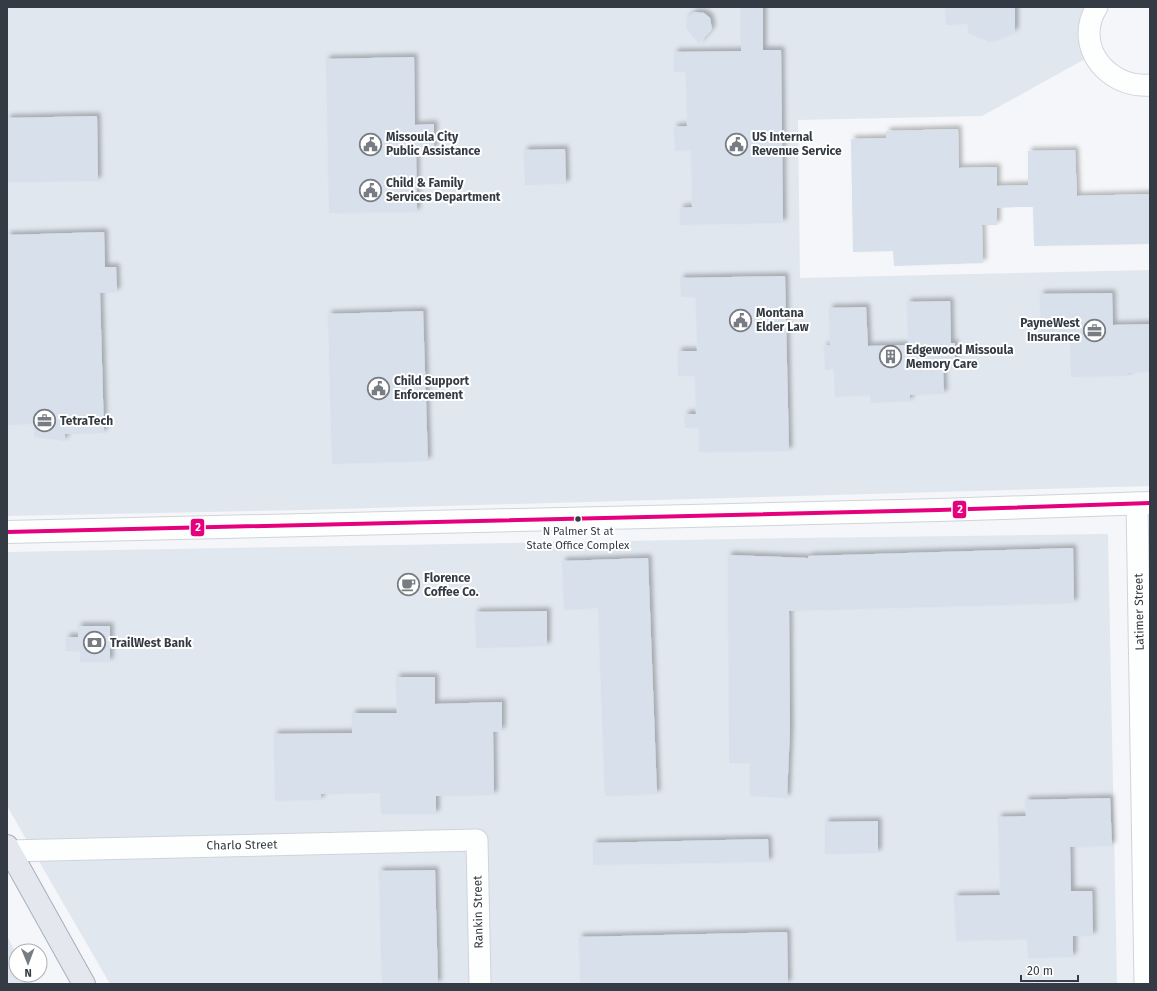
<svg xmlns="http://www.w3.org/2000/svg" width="1157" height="991" viewBox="0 0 1157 991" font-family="'Fira Sans',sans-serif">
  <defs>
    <filter id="shadow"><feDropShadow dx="3.5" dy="-3.5" stdDeviation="2" flood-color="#0004"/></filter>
  </defs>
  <rect width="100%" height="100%" fill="#f4f6f9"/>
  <g fill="#e1e7ef">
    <polygon points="7,7 1088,7 1085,59 982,116 798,120 800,278 1150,270 1150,486 302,510 7,516"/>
    <polygon points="1108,534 1117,984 110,984 7,806 7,552 796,538"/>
    <polygon points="7,936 16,953 16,975 28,975 33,984 7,984"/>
  </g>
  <g fill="#d8e0ec" filter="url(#shadow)">
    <polygon points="741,7 763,7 763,50 781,50 783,223 680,225 680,208 692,207 691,150 675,151 674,127 687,126 686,72 674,72 674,52 741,51"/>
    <polygon points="945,7 1015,7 1015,32 989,42 968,33 968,24 946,25"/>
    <polygon points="694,12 704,13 710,18 712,29 699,44 686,28 687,18"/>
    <polygon points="414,57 415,125 434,124 434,150 416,150 417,212 329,213 326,59"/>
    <polygon points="97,116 98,181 7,182 7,118"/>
    <polygon points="958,129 959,168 997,167 997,186 1028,185 1028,151 1075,150 1077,196 1150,194 1150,244 1034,246 1033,207 1017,207 997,208 997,225 982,225 983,263 894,266 893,251 853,252 851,139 886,138 886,131"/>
    <polygon points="565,149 566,184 525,185 524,150"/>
    <polygon points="104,232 105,267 116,267 117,292 100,293 104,433 65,434 65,441 34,437 34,424 7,425 7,235"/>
    <polygon points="785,276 789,451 699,452 699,428 685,428 685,414 696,414 695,376 678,376 678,351 697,351 696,297 681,297 680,278"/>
    <polygon points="1112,293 1113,325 1150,324 1150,372 1128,373 1128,376 1071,377 1070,335 1041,336 1040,294"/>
    <polygon points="950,301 951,343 955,343 955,368 943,368 944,394 910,395 910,401 871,403 870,395 835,397 834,369 825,370 824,346 830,345 829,308 866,307 868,346 908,345 907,302"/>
    <polygon points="423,311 428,461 332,464 328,314"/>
    <polygon points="1073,548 1074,603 789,611 790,729 787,798 750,796 750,763 729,763 728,555 808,558 808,556"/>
    <polygon points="648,558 657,794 605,796 598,608 564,610 562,561"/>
    <polygon points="547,611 547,646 476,648 475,612"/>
    <polygon points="78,626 110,626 110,662 80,662 80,651 66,651 66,637 78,637"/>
    <polygon points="396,677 435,677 435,704 502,702 502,731 493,732 494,795 436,796 436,814 381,814 380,793 321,794 321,800 275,801 274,734 352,733 352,713 397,713"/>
    <polygon points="1110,798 1112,846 1070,847 1071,891 1092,891 1093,936 1073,936 1073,957 1028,958 1027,939 956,941 954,896 1000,895 998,817 1026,816 1025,800"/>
    <polygon points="878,821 878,853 825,854 825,822"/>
    <polygon points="768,839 769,862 593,865 593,843"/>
    <polygon points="435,870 438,984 382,984 379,871"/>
    <polygon points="787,932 788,984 580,984 579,937"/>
  </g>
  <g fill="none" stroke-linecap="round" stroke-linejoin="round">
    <defs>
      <g id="street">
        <path d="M1097 7C1092 15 1089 24 1089 33 1089 65 1120 88 1150 85"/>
        <polyline points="1137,503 1145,984"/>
        <polyline points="7,851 477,840 480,984"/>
      </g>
      <polyline id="secondary" points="7,532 939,510 1150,503"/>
      <polyline id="primary" points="7,846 84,984"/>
    </defs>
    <use href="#street" stroke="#d0d4da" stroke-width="23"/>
    <use href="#secondary" stroke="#d0d4da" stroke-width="24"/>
    <use href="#primary" stroke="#a7afbc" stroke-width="24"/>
    <use href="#street" stroke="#fdfefe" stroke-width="21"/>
    <use href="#secondary" stroke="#fdfefe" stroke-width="22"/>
    <use href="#primary" stroke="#e4e8ee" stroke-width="22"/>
    <defs>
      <polyline id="bus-1" points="7,532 939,510 1150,503"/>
    </defs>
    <use href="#bus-1" stroke="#fff" stroke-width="7"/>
    <use href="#bus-1" stroke="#e5007d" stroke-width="4"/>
  </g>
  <defs>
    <symbol id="civic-ring" viewBox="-11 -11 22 22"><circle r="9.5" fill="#fff" stroke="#787c83" stroke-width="1.5"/><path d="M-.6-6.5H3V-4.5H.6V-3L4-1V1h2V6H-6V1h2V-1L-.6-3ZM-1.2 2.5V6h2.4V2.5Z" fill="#787c83"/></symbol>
    <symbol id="office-ring" viewBox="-11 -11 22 22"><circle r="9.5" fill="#fff" stroke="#787c83" stroke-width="1.5"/><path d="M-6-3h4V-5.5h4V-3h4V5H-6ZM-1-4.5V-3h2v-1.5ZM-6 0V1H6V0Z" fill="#787c83"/></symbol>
    <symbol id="building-ring" viewBox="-11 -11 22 22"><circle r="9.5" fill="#fff" stroke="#787c83" stroke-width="1.5"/><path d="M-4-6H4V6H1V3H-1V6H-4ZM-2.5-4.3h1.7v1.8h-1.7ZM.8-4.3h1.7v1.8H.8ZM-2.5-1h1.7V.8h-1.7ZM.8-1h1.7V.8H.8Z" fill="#787c83"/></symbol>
    <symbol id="cafe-ring" viewBox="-11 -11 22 22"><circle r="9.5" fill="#fff" stroke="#787c83" stroke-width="1.5"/><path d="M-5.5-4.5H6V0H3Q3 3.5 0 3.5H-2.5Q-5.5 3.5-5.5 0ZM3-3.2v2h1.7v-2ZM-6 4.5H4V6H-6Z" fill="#787c83"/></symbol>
    <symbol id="bank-ring" viewBox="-11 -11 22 22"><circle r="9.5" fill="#fff" stroke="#787c83" stroke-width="1.5"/><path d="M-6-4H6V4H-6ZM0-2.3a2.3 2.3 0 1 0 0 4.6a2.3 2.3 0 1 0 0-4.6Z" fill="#787c83"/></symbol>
  </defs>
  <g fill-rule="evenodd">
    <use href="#civic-ring" x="358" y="132" width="25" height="25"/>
    <use href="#civic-ring" x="724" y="132" width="25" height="25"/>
    <use href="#civic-ring" x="358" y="178" width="25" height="25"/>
    <use href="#civic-ring" x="728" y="308" width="25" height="25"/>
    <use href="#office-ring" x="1082" y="318" width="25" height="25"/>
    <use href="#building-ring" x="878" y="344" width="25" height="25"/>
    <use href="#civic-ring" x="366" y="376" width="25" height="25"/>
    <use href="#office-ring" x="32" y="408" width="25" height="25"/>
    <use href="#cafe-ring" x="396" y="572" width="25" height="25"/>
    <use href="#bank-ring" x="82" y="630" width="25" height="25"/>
  </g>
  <circle fill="#353b44" stroke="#fff" stroke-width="1.5" cx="578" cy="519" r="3.5"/>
  <g text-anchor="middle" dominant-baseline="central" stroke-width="4" stroke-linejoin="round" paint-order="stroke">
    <g font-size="11" fill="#353b44" stroke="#fff">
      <text x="578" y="531">N Palmer St at<tspan x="578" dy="14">State Office Complex</tspan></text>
    </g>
    <g font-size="12" font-weight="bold" fill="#353b44" stroke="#fff" text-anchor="start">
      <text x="386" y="137">Missoula City<tspan x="386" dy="14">Public Assistance</tspan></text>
      <text x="752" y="137">US Internal<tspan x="752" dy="14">Revenue Service</tspan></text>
      <text x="386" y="183">Child &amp; Family<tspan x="386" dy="14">Services Department</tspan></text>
      <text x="756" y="313">Montana<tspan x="756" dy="14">Elder Law</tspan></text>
      <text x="1080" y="323" text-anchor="end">PayneWest<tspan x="1080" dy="14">Insurance</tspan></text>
      <text x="906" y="350">Edgewood Missoula<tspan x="906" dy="14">Memory Care</tspan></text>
      <text x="394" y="381">Child Support<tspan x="394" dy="14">Enforcement</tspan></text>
      <text x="60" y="421">TetraTech</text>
      <text x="424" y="578">Florence<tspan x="424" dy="14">Coffee Co.</tspan></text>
      <text x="110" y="643">TrailWest Bank</text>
    </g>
    <g font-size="12" fill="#353b44" stroke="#fff">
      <text transform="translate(1139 612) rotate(-91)">Latimer Street</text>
      <text transform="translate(242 845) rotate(-1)">Charlo Street</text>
      <text transform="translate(478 912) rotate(-91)">Rankin Street</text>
    </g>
  </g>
  <g stroke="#fff" stroke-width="1.5">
    <rect x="952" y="500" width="15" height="19" rx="4" fill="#e5007d"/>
    <rect x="190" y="518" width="15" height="19" rx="4" fill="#e5007d"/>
  </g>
  <g font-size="11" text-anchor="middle" font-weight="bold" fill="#fff">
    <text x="960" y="513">2</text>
    <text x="198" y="531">2</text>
  </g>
  <rect width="1157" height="991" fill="none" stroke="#353b44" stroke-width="16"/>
  <g transform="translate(28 963) rotate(179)"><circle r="19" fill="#ffffff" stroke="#aeb1b4"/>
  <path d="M0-3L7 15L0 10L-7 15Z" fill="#787c83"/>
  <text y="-6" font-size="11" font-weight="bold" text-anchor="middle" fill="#353b44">N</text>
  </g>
  <path d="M1021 975v6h57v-6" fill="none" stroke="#353b44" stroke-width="2"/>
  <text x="1027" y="975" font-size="12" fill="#353b44" stroke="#ffffff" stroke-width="3" paint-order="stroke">20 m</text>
</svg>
